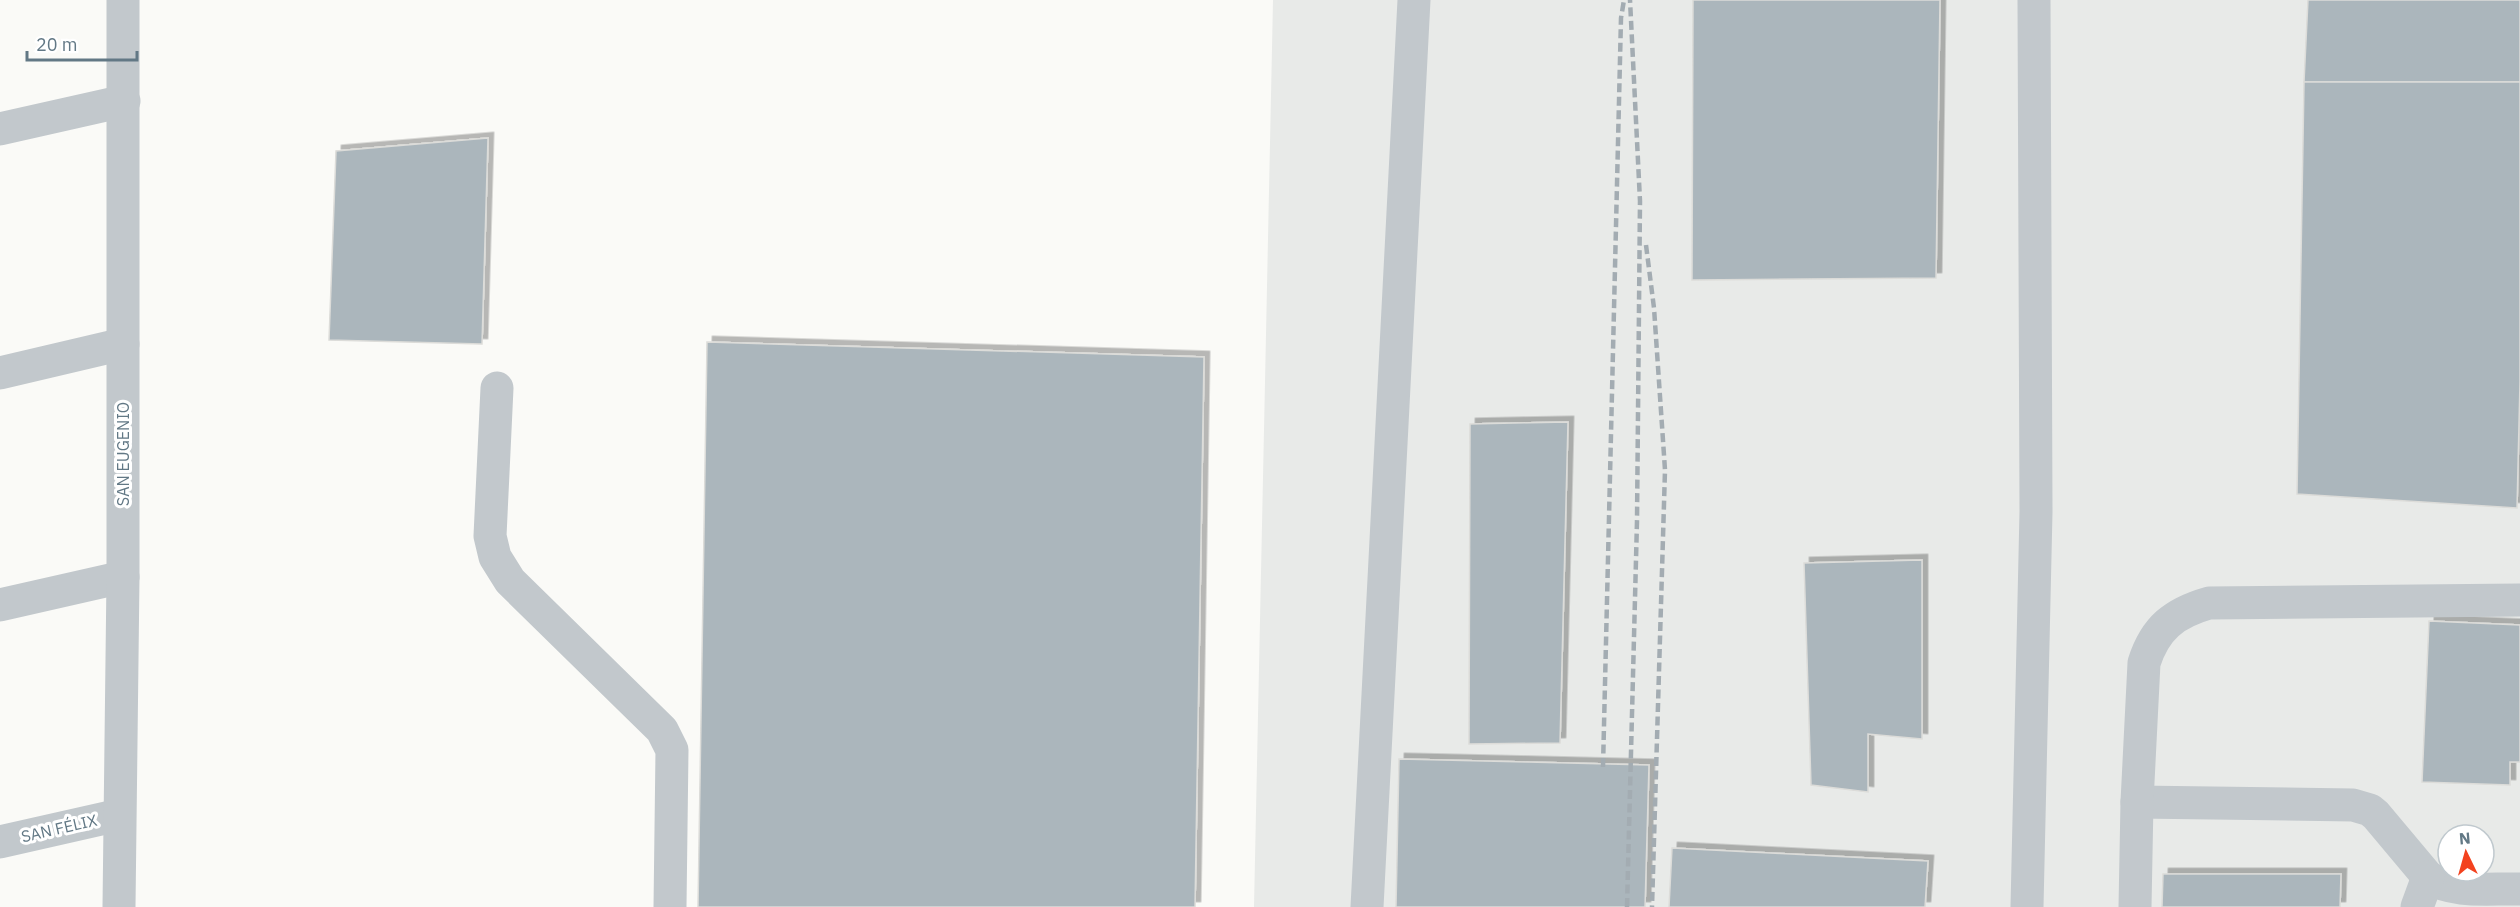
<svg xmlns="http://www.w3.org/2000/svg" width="2520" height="907" viewBox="0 0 2520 907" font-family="'IBM Plex Sans',sans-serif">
  <defs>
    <filter id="shadow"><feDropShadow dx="5.5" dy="-5.5" stdDeviation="0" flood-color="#0004"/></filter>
  </defs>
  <rect width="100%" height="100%" fill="#fafaf7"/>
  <path fill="#e8eae8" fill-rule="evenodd" d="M1273 0H2520V907H1254ZM2448 835H2484V871H2448Z"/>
  <g fill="#abb6bc" stroke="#dcdcd9" stroke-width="1.5" filter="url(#shadow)">
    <polygon points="1693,0 1940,0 1936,278 1692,280"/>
    <polygon points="2308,0 2520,0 2520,82 2304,82"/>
    <polygon points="2304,82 2520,82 2520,382 2517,508 2297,494"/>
    <polygon points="488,138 482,344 329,340 336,151"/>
    <polygon points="707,342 1204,357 1195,907 698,907"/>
    <polygon points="1568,422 1560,743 1469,744 1470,424"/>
    <polygon points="1922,560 1922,739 1868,734 1868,792 1811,785 1804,563"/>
    <polygon points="2429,621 2520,625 2520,762 2510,762 2510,785 2422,782"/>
    <polygon points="1399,759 1649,765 1645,907 1396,907"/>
    <polygon points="1672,848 1928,861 1925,907 1669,907"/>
    <polygon points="2163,874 2341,874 2340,907 2162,907"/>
  </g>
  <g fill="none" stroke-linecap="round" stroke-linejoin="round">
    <g stroke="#c2c8cc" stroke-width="33">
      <polyline points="0,129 124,101"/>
      <polyline points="0,373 123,344"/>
      <polyline points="497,388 490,536 495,557 510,581 662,730 672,750 670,907"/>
      <polyline points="0,605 123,577"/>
      <path d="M2137 802 2353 805 2370 810 2376 815 2428 877C2454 894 2490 888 2520 889"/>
      <polyline points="0,842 119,815"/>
      <polyline points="119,907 123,577 123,0"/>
      <polyline points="1367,907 1414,0"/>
      <polyline points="2027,907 2036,512 2034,0"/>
      <path d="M2135 907 2137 802 2144 663C2155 628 2174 613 2209 603L2520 600"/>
      <polyline points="2417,907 2428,877"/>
    </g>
    <g stroke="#a3acb2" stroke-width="4.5" stroke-dasharray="9 4.5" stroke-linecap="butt">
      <polyline points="1646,245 1654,308 1665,470 1652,907"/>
      <polyline points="1603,767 1621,18 1624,0"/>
      <polyline points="1627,907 1637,521 1640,201 1630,0"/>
    </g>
  </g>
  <g text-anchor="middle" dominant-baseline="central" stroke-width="6" stroke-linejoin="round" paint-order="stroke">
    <g font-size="16" fill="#627885" stroke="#fff">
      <text transform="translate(123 454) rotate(-90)">SAN EUGENIO</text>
      <text transform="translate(59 828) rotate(-13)">SAN FÉLIX</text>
    </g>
  </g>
  <g transform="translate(2466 853) rotate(355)"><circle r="28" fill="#ffffff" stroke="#c0c9ce" stroke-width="1.5"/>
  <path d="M0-4.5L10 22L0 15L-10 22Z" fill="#f3421e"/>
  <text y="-9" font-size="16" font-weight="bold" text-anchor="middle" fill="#627885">N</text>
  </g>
  <path d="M27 51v9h110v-9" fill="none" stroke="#627885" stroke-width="3"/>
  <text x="36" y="51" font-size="18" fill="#627885" stroke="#ffffff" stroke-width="4.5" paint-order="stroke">20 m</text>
</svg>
